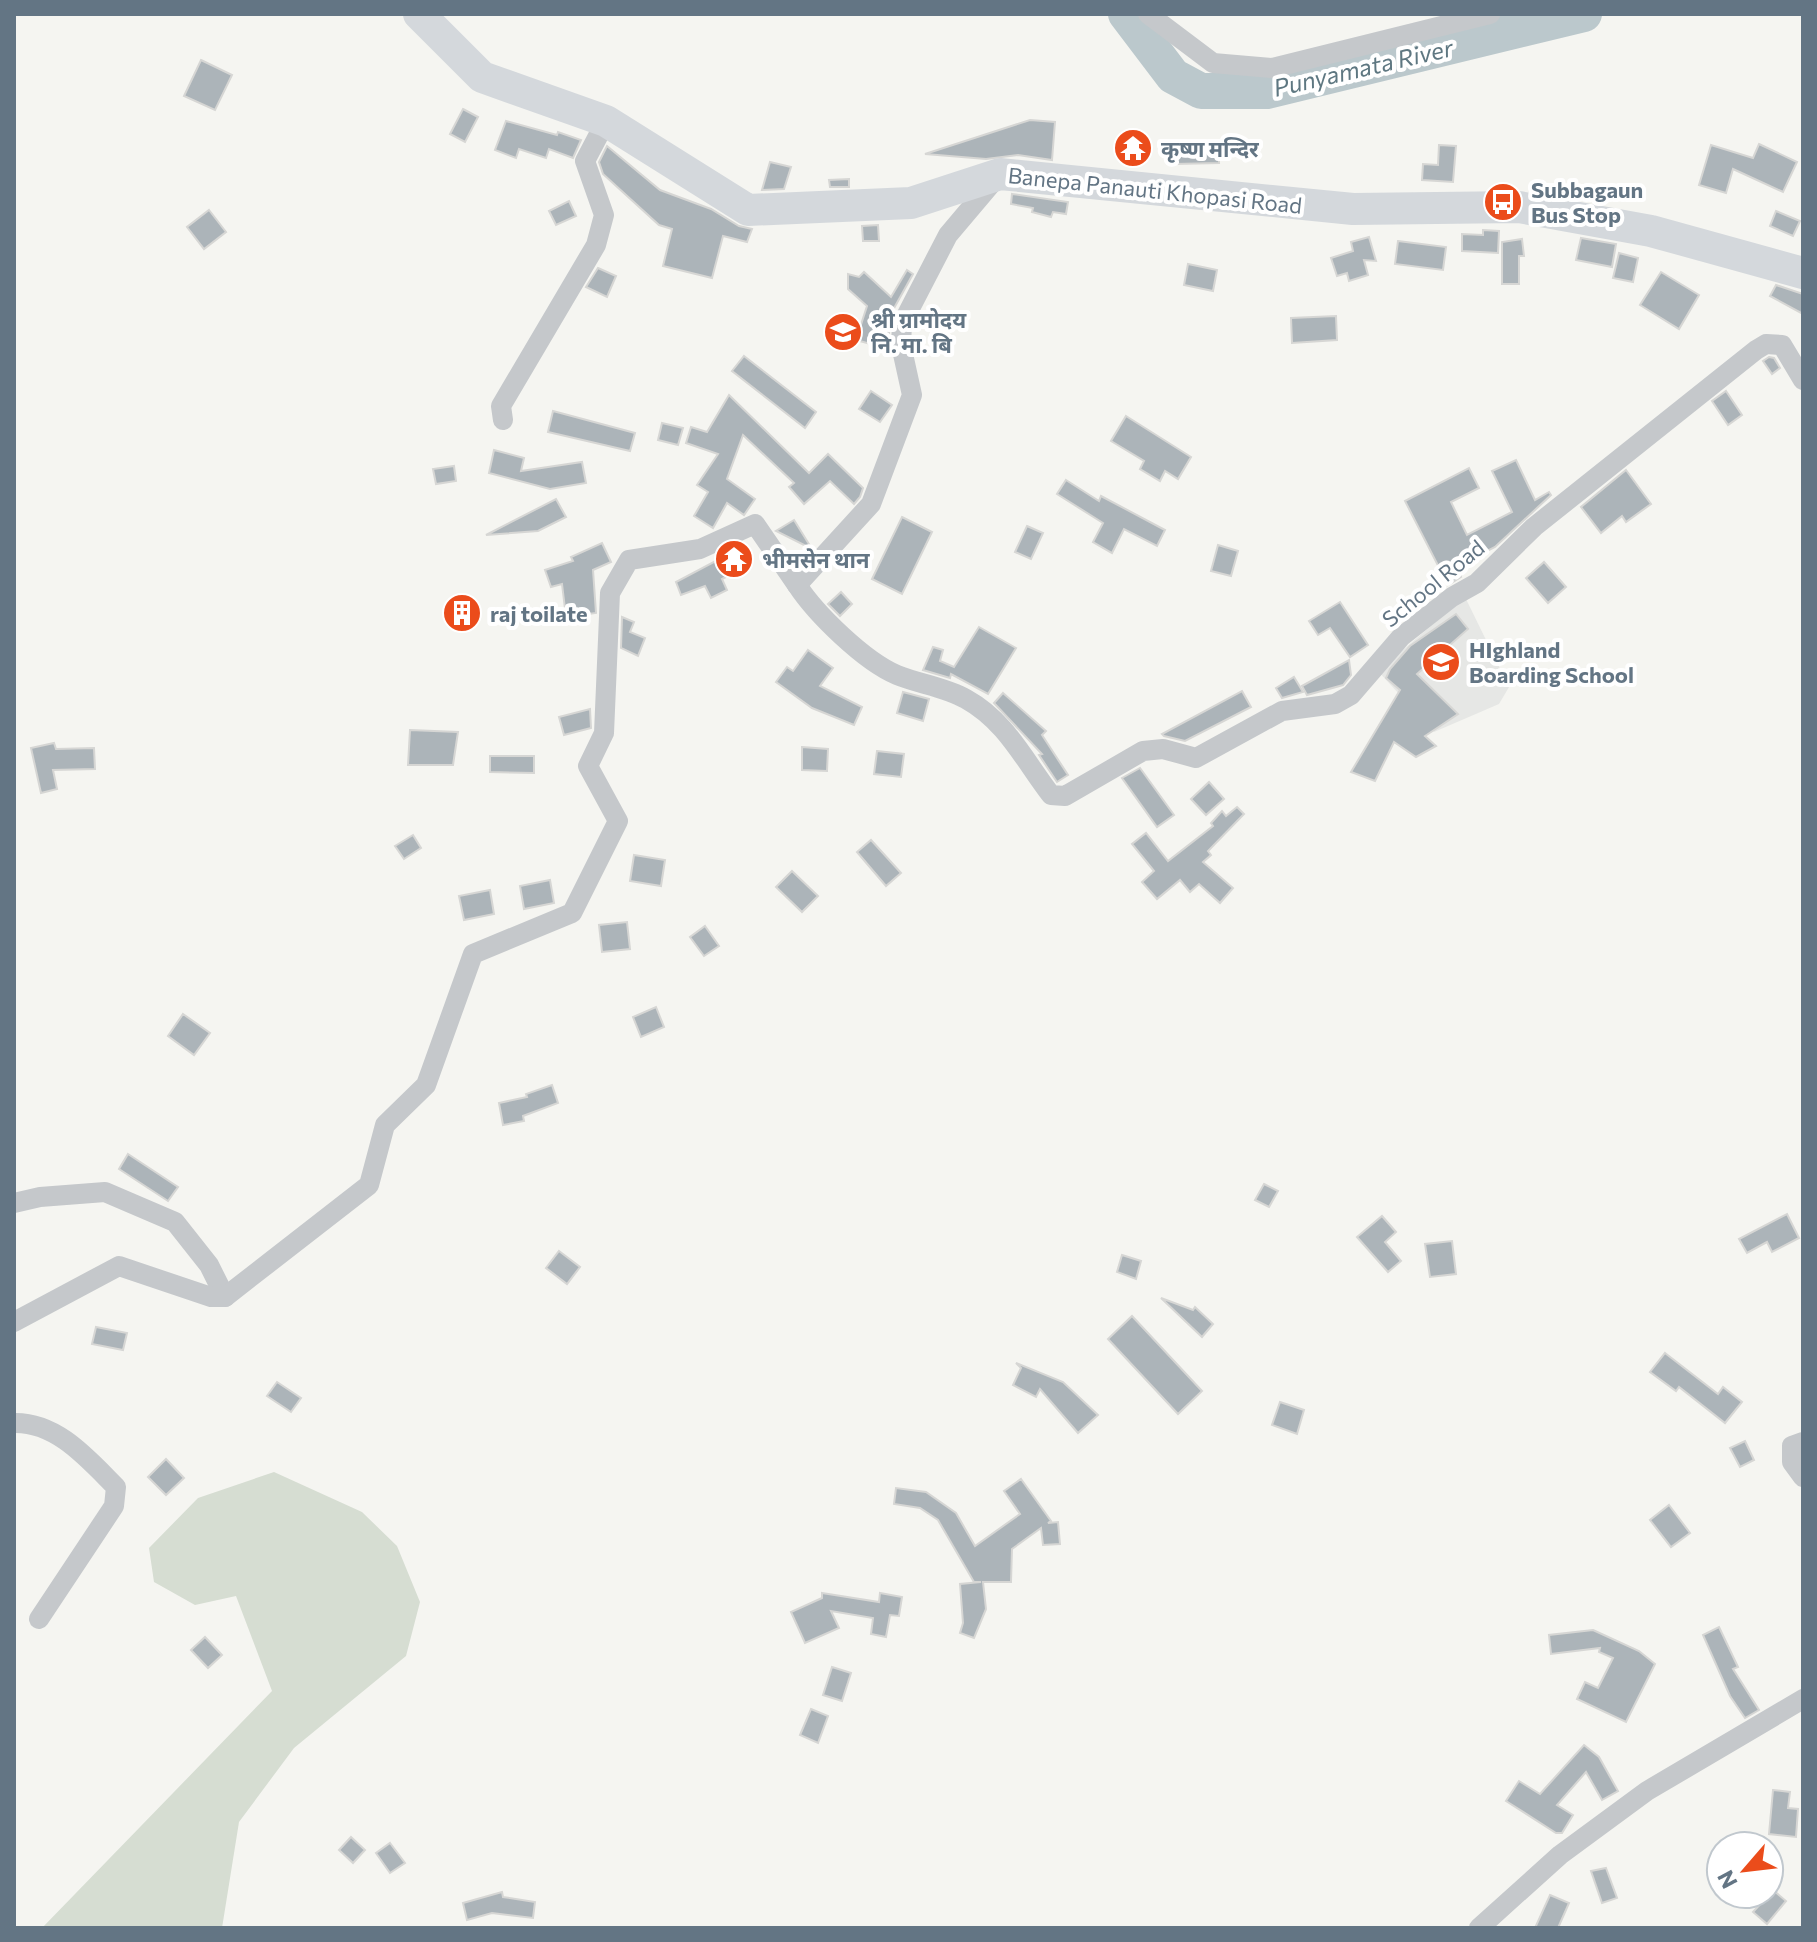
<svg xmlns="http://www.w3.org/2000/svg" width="1817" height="1942" viewBox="0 0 1817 1942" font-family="Commissioner,'Noto Sans Devanagari',sans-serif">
  <rect width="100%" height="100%" fill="#f5f5f1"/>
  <polygon fill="#e6e7e5" points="1465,597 1509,687 1499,704 1434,732 1378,671"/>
  <polygon fill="#d6ddd2" points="274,1472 362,1512 397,1546 420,1602 406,1656 294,1748 239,1822 222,1928 42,1928 272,1691 236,1596 195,1605 154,1582 149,1548 198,1498"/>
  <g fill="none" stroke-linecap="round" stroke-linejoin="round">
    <polyline stroke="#bbc8cc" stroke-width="36" points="1126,14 1173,76 1201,91 1267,91 1584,14"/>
  </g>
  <g fill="#acb4b9" stroke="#d6d6d4" stroke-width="2">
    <polygon points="201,60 232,75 215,110 184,96"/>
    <polygon points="463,109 478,117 465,142 450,134"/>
    <polygon points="1030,120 1055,122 1052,160 1018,155 986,159 925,154"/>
    <polygon points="506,121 557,135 558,132 581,140 573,158 549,149 546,158 519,149 516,158 495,150"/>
    <polygon points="1174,141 1218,141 1219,163 1174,164"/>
    <polygon points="1759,144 1797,162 1783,192 1733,169 1726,193 1699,185 1711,145 1753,158"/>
    <polygon points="1439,145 1456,146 1453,182 1422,180 1423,164 1438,165"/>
    <polygon points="607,146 660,190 711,209 739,226 752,229 747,242 723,236 712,278 663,266 672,229 659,225 603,174 599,162"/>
    <polygon points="770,162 791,167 784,189 762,190"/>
    <polygon points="849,179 849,187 830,187 829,180"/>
    <polygon points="1012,194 1068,202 1066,214 1053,212 1051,217 1032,212 1033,208 1011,204"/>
    <polygon points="569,201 576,216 556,225 549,211"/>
    <polygon points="209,210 226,232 204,249 187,227"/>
    <polygon points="1776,211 1800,221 1793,236 1770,226"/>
    <polygon points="878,225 879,241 863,241 862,226"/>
    <polygon points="1483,230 1499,231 1498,253 1462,251 1462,234 1483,235"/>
    <polygon points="1369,237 1376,261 1364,260 1368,275 1349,281 1347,273 1337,276 1331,258 1353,251 1351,242"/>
    <polygon points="1581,238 1616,244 1612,267 1576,260"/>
    <polygon points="1522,239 1524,256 1519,256 1519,284 1502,284 1502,242"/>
    <polygon points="1398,241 1446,247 1443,270 1395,264"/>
    <polygon points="1619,253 1638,258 1633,282 1613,278"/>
    <polygon points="1188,264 1217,270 1213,291 1184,285"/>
    <polygon points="598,268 616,276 607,297 586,287"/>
    <polygon points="907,270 913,274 883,328 889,330 889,349 856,340 867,306 848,289 848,274 859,277 864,272 891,297"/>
    <polygon points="1661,272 1699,295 1679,329 1640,305"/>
    <polygon points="1776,285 1803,294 1803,314 1770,296"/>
    <polygon points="1336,316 1337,340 1292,343 1291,318"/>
    <polygon points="744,356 816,412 805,428 732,371"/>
    <polygon points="1769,357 1774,358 1780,368 1772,374 1763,361"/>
    <polygon points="871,391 892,405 880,422 859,409"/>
    <polygon points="1726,391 1742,415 1728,425 1712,401"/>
    <polygon points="729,395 809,473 828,454 863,488 860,497 854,504 830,481 804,504 789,487 794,483 743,435 727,479 755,499 744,515 727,503 713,528 694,516 708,492 697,485 718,454 686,443 691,427 707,432"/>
    <polygon points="553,411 635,433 630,451 548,432"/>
    <polygon points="1126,416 1191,457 1178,479 1165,471 1160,481 1140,469 1144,461 1111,441"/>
    <polygon points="662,423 683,428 678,445 658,440"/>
    <polygon points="494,450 524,458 521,471 582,462 586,483 550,489 489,473"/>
    <polygon points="1516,460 1535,500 1549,492 1551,495 1495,547 1456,567 1461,577 1448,585 1405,501 1469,468 1479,488 1451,502 1467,535 1512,512 1492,471"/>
    <polygon points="454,466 456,481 436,484 433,469"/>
    <polygon points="1626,470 1651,504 1626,522 1622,516 1601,533 1581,507"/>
    <polygon points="1066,480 1099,501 1101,496 1165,530 1157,546 1124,529 1112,553 1093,542 1103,523 1057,494"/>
    <polygon points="556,499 566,517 538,531 486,535"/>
    <polygon points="902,517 932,532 902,594 872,579"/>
    <polygon points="794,520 812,549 776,531"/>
    <polygon points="1027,526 1043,533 1031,559 1015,552"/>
    <polygon points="602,543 611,562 593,570 596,613 566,617 562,584 551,587 545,570 573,561 571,557"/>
    <polygon points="1218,545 1238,551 1231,576 1211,571"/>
    <polygon points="740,548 749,565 722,579 727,590 711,598 705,586 681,595 676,582"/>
    <polygon points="1544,562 1566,587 1548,603 1526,578"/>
    <polygon points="841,592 852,604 840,616 828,604"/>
    <polygon points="469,601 474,618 455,624 450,607"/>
    <polygon points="1340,602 1368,645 1350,657 1330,628 1318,635 1309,621"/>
    <polygon points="1456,614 1468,629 1417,674 1458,714 1425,736 1436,746 1416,757 1394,742 1375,781 1351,772 1400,690 1386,678 1390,669 1410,646"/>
    <polygon points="622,617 634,622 630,632 645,638 638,656 621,648"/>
    <polygon points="979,627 1016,648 988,694 951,674 950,678 923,670 933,647 943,650 940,661 954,667"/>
    <polygon points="808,650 833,668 820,686 862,707 854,725 812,708 776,682 787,667 793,671"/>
    <polygon points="1349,660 1351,675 1343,685 1307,695 1302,686"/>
    <polygon points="1294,677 1303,692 1282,698 1276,688"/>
    <polygon points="1242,691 1251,707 1185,741 1164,736 1162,734"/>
    <polygon points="903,692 929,699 923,721 897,713"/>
    <polygon points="1003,693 1046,731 1042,735 1068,775 1057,782 1039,755 1042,754 994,703"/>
    <polygon points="590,709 591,728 564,735 559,717"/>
    <polygon points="410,730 458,732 453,765 408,765"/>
    <polygon points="54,743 56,749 94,748 95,769 53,770 57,789 41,793 31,748"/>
    <polygon points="802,747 828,749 827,771 802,770"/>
    <polygon points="877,751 904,754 901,777 874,774"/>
    <polygon points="490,756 534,756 534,773 490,772"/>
    <polygon points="1140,768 1174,815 1157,827 1122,778"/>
    <polygon points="1209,782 1224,799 1206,815 1191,799"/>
    <polygon points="1237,807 1244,814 1208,851 1211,855 1203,862 1233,888 1220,903 1199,884 1190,892 1180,880 1157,899 1142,882 1154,871 1132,844 1146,833 1168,861 1213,826 1211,823 1222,811 1226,816"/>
    <polygon points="413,835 421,848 404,859 395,846"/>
    <polygon points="871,840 901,873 886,886 857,852"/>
    <polygon points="634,855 665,860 661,886 630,881"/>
    <polygon points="792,871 818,896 802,912 776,887"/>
    <polygon points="550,880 554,903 524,909 520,886"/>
    <polygon points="490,890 494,914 464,920 459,896"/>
    <polygon points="627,922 630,949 602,952 599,925"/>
    <polygon points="705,926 719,946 704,956 690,937"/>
    <polygon points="656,1007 664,1027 641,1037 633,1017"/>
    <polygon points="183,1014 210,1033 194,1055 168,1036"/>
    <polygon points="552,1085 558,1103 523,1116 524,1121 503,1125 499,1103 527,1097 526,1094"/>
    <polygon points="128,1154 178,1187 168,1201 119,1169"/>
    <polygon points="1264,1184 1278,1191 1269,1207 1255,1200"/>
    <polygon points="1787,1214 1799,1238 1772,1252 1767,1242 1747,1253 1739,1239"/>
    <polygon points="1382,1216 1396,1232 1385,1242 1401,1261 1388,1272 1357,1237"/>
    <polygon points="1452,1241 1456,1274 1430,1277 1425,1244"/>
    <polygon points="559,1251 580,1267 567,1284 546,1268"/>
    <polygon points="1122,1255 1141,1261 1136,1279 1117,1272"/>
    <polygon points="1161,1298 1193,1310 1195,1307 1213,1324 1202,1337"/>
    <polygon points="1132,1316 1202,1391 1178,1414 1108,1339"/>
    <polygon points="96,1327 127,1333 123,1350 92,1344"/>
    <polygon points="1665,1353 1718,1394 1723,1387 1742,1402 1725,1423 1679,1387 1676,1391 1650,1372"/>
    <polygon points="1016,1363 1063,1382 1098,1415 1078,1433 1040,1389 1036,1397 1013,1385 1021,1368"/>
    <polygon points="277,1382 301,1398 291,1412 267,1396"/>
    <polygon points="1280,1402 1304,1410 1297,1434 1272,1425"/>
    <polygon points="1745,1441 1754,1460 1740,1467 1730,1448"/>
    <polygon points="166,1459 184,1478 166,1495 148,1477"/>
    <polygon points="1021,1479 1051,1521 1048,1523 1058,1522 1060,1544 1043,1545 1041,1528 1012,1549 1011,1582 983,1582 986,1609 974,1638 960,1633 963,1623 960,1584 981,1582 974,1582 938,1520 920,1508 894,1504 896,1488 926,1492 956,1513 975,1546 1020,1514 1004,1491"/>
    <polygon points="1669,1505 1690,1533 1671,1547 1650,1520"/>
    <polygon points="822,1593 879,1602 880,1593 902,1597 899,1616 890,1615 886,1637 871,1634 873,1618 831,1611 839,1628 805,1643 791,1612 822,1598"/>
    <polygon points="1719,1627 1738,1667 1733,1669 1759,1710 1745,1718 1730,1696 1703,1635"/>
    <polygon points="1593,1630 1639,1651 1655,1664 1626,1722 1577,1699 1585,1682 1598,1688 1613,1658 1599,1652 1600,1648 1551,1654 1549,1635"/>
    <polygon points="205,1637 222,1655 208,1668 191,1650"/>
    <polygon points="832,1667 851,1673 842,1701 823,1695"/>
    <polygon points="811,1709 828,1716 818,1743 800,1735"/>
    <polygon points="1584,1745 1599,1757 1618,1791 1602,1800 1586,1772 1557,1805 1573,1815 1562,1833 1556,1833 1506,1801 1519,1781 1540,1794"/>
    <polygon points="1773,1790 1790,1792 1788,1808 1798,1809 1796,1837 1769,1834"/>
    <polygon points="351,1837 365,1850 353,1863 339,1850"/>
    <polygon points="390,1843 405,1863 390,1873 376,1853"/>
    <polygon points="1606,1868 1617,1898 1602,1903 1591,1871"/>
    <polygon points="1773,1890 1786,1901 1767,1924 1753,1912"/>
    <polygon points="502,1892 503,1897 535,1902 533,1918 492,1913 467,1920 463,1903"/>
    <polygon points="1550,1895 1569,1903 1558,1928 1535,1928"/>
  </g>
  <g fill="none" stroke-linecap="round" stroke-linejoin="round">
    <g stroke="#c5c8cb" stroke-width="20">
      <polyline points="1148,14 1213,63 1272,68 1490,14"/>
      <polyline points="503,420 501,406 596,245 604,215 585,161 606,121"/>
      <path d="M797 585C816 614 864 661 897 675 919 684 945 687 966 699 1006 721 1024 760 1051 795L1065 796 1143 751 1163 749 1196 758 1282 711 1335 704 1351 695 1401 637 1452 597 1477 583 1534 527 1756 350 1766 344 1782 345 1803 380"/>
      <polyline points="14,1203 40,1197 105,1192 175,1222 209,1265 225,1297"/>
      <polyline points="14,1322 119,1266 211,1297 225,1297 369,1185 385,1125 426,1085 473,954 572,913 618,821 588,766 604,733 610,593 629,560 700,549 755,524 797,585 871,504 912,395 901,345 902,324 948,235 997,177"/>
      <path d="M14 1423C57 1422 88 1459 116 1487L114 1506 39 1619"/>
      <polyline points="1803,1442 1792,1446 1792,1462 1803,1477"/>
      <polyline points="1479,1928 1560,1855 1647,1791 1803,1699"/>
    </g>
    <polyline stroke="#d4d8dc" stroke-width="32" points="419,14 482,77 606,121 748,210 911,203 1000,174 1353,209 1519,207 1651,231 1803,273"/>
  </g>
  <defs>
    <symbol id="temple-disc" viewBox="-11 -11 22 22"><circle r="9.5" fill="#eb4c1b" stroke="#fff"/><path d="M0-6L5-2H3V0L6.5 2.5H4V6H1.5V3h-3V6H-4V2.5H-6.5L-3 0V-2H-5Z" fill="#fff"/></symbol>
    <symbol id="bus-disc" viewBox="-11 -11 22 22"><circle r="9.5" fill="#eb4c1b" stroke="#fff"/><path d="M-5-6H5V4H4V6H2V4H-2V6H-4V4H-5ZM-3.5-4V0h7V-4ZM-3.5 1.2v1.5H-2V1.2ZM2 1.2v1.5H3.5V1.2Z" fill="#fff"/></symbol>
    <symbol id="school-disc" viewBox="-11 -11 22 22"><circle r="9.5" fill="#eb4c1b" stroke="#fff"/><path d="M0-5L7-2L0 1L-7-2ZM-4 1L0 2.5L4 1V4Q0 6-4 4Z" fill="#fff"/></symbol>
    <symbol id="building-disc" viewBox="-11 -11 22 22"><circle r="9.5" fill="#eb4c1b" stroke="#fff"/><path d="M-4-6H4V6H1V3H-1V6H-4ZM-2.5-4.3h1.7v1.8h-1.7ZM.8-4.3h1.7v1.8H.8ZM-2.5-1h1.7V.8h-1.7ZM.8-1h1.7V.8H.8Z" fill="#fff"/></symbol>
  </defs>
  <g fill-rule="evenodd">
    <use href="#temple-disc" x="1111" y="126" width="44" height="44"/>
    <use href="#bus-disc" x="1481" y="180" width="44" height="44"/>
    <use href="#school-disc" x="821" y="310" width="44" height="44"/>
    <use href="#temple-disc" x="712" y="537" width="44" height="44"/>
    <use href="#building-disc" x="440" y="591" width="44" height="44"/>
    <use href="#school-disc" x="1419" y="640" width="44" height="44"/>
  </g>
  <g text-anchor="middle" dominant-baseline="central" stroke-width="8" stroke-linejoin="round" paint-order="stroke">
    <g font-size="22" font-weight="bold" fill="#637584" stroke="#fff" text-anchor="start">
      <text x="1161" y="148">कृष्ण मन्दिर</text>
      <text x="1531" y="189">Subbagaun<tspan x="1531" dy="25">Bus Stop</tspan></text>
      <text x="871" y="319">श्री ग्रामोदय<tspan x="871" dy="25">नि. मा. बि</tspan></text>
      <text x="762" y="559">भीमसेन थान</text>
      <text x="490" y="613">raj toilate</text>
      <text x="1469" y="649">HIghland<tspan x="1469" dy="25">Boarding School</tspan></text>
    </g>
    <g font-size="22" fill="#637584" stroke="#fff">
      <text transform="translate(1155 190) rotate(6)">Banepa Panauti Khopasi Road</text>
      <text transform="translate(1433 583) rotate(-39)">School Road</text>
    </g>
    <g font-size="24" font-style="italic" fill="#5e7781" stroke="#fff">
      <text transform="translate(1363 67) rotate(-13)">Punyamata River</text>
    </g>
  </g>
  <rect width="1817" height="1942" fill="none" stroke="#637584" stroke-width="32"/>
  <g transform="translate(1745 1870) rotate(242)"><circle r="38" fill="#ffffff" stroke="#c1c8ce" stroke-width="2"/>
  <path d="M0-6L14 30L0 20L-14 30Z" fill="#eb4c1b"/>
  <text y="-12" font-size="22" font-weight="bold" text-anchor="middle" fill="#637584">N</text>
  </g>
</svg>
